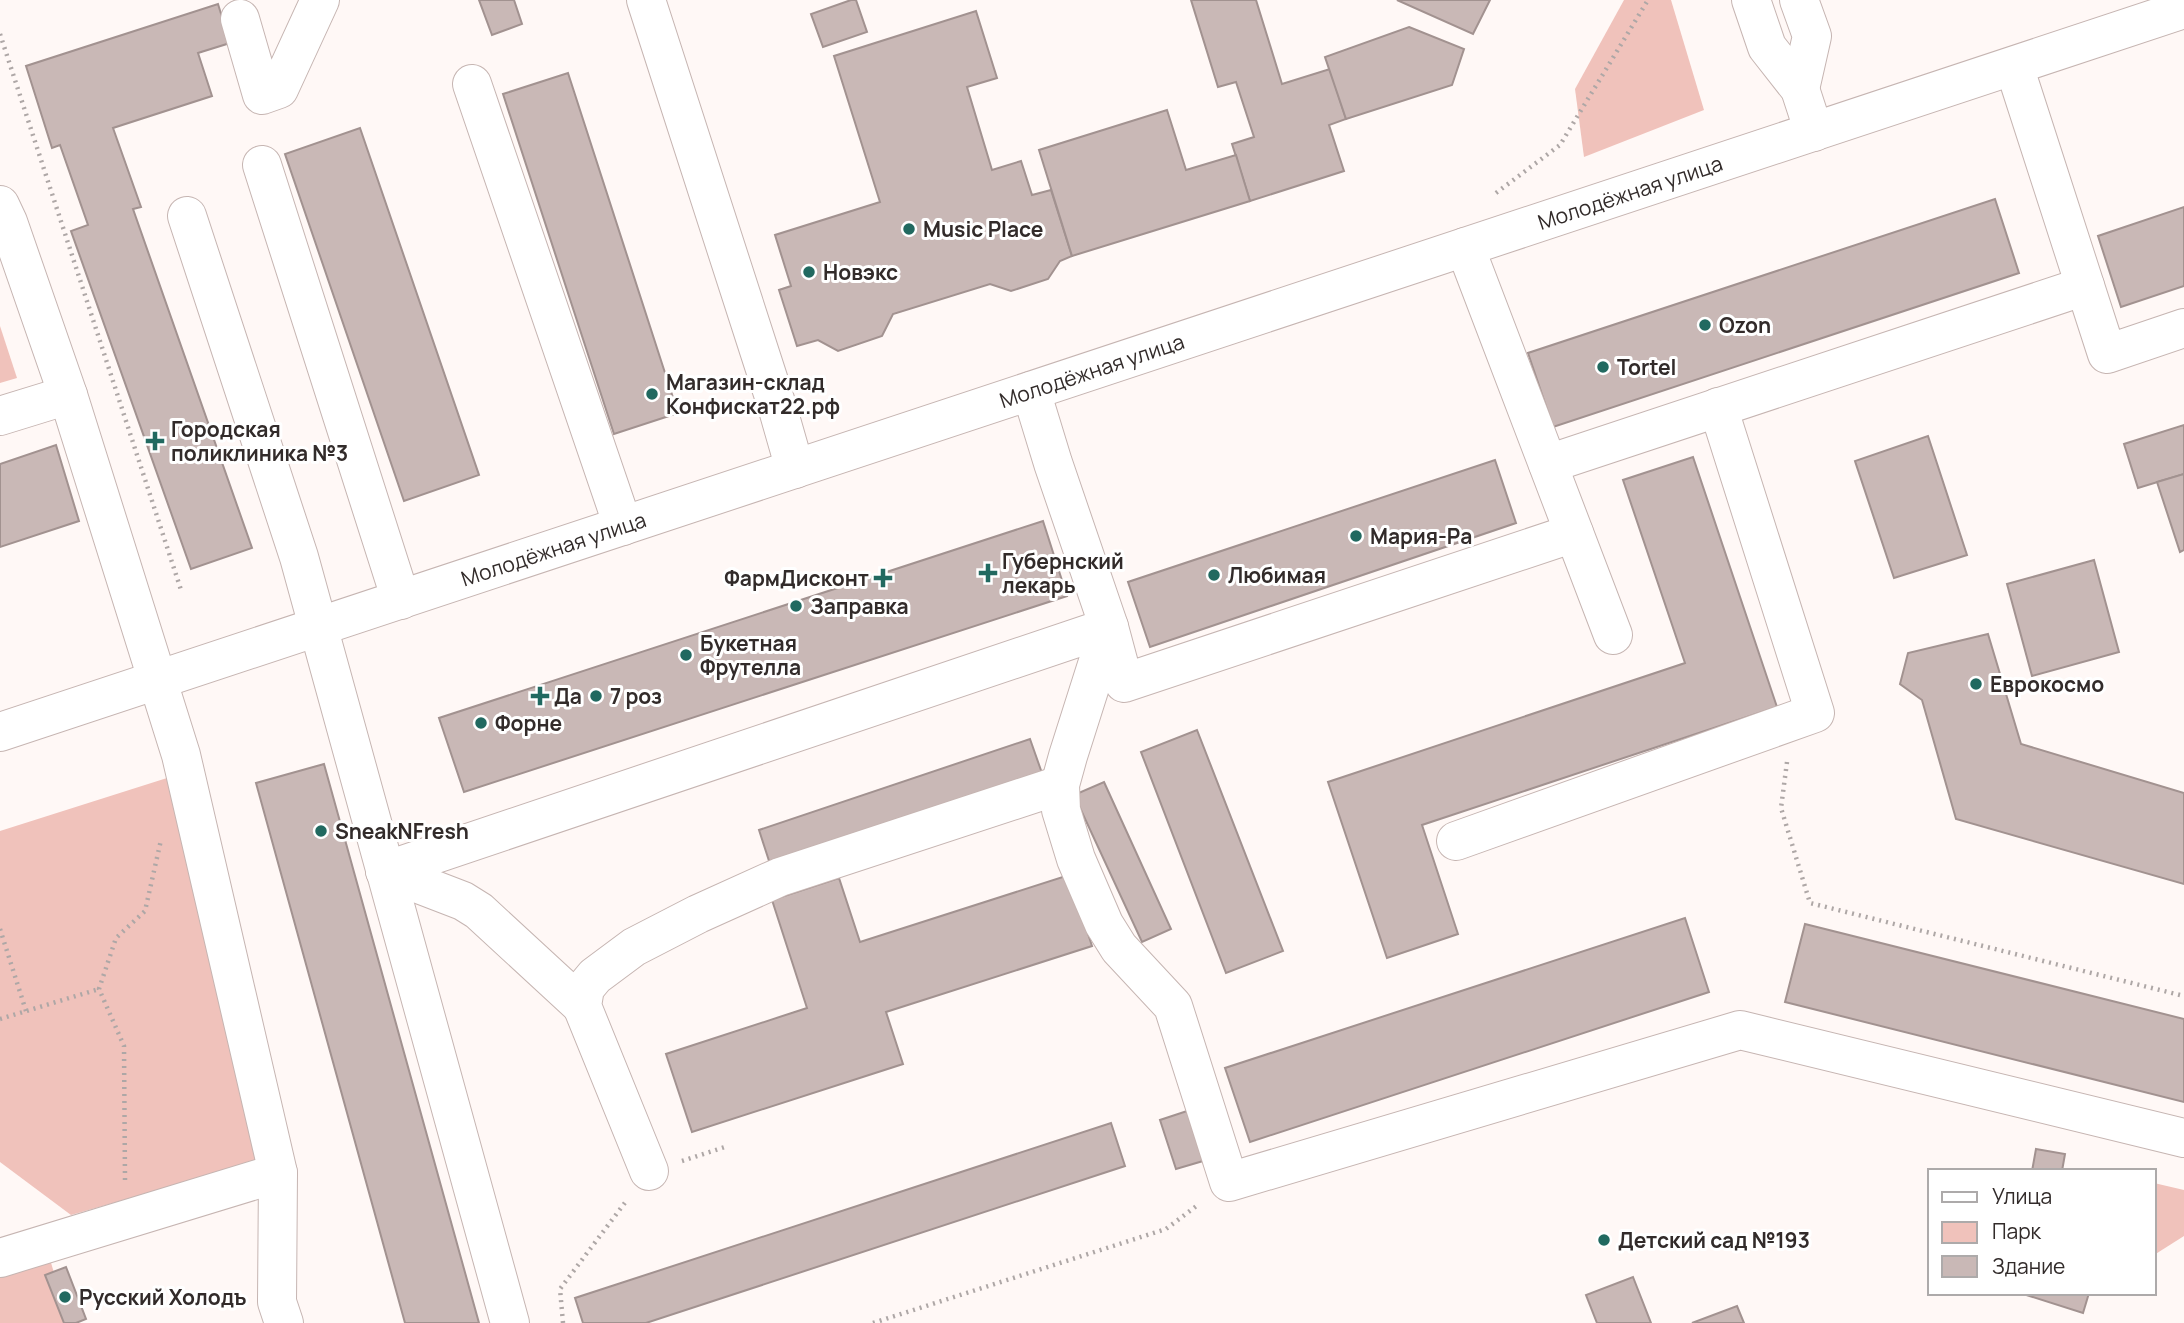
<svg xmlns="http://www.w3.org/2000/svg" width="2184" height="1323" viewBox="0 0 2184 1323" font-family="Manrope,sans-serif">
  <rect width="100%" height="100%" fill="#fff8f6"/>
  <g fill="#f0c2bb">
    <polygon points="1624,0 1671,0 1704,110 1584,157 1575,89"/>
    <polygon points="0,326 17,378 0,383"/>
    <polygon points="167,778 256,1162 71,1215 0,1162 0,831"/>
    <polygon points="2154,1183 2184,1190 2184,1236 2154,1255"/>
    <polygon points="49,1256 69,1323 0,1323 0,1271"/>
  </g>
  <g fill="#c9b8b6" stroke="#a29290" stroke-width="2">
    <polygon points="479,0 514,0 522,24 492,35"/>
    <polygon points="851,0 856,0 867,32 823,47 811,14"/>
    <polygon points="1191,0 1256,0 1282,84 1330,69 1346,119 1329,125 1344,171 1250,201 1232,144 1254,137 1236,82 1218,87"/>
    <polygon points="1397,0 1490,0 1473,34"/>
    <polygon points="218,4 230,43 198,53 212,96 113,128 141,207 133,209 252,548 191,569 71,231 88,225 60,145 52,148 26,66"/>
    <polygon points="976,11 997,78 967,87 992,170 1021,161 1032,195 1051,190 1072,256 1060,261 1048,279 1011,291 990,284 893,314 882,336 838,351 818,340 797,346 779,290 791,286 775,235 880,202 834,56"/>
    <polygon points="1409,27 1464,49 1452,85 1346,119 1325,57"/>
    <polygon points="568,73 678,413 614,434 503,94"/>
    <polygon points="1167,110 1186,170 1236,155 1250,201 1072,256 1039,150"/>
    <polygon points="360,128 479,475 404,501 285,154"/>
    <polygon points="1995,199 2019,273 1553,427 1528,353"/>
    <polygon points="2184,207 2184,286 2121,307 2098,236"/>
    <polygon points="2184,425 2184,474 2138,488 2124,444"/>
    <polygon points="1928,436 1967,555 1894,578 1855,461"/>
    <polygon points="56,445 79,521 0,547 0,464"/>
    <polygon points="1693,457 1777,707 1422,825 1458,934 1387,958 1328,782 1685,663 1623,480"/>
    <polygon points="1495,460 1516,523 1150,647 1128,582"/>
    <polygon points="2184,474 2184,550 2180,552 2157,482"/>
    <polygon points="1043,521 1067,596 464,792 439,718"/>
    <polygon points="2094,560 2119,652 2032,676 2007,584"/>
    <polygon points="1988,634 2021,744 2184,793 2184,884 1956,819 1922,700 1900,684 1908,653"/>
    <polygon points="1197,730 1283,951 1226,973 1141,752"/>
    <polygon points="1030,739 1043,776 771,867 759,830"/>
    <polygon points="324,764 479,1323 405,1323 256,783"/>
    <polygon points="1104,782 1171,929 1142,942 1074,795"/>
    <polygon points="1069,875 1092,946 886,1012 903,1064 692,1132 666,1054 807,1008 772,900 839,878 860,942"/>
    <polygon points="1685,918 1709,992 1250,1142 1225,1068"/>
    <polygon points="1805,924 2184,1019 2184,1102 1785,1002"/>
    <polygon points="1187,1111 1203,1161 1176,1169 1160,1120"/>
    <polygon points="1111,1123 1125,1166 646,1323 583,1323 575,1298"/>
    <polygon points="2036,1149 2065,1154 2062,1171 2032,1171"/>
    <polygon points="66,1267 86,1319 76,1323 64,1323 45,1275"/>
    <polygon points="1633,1277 1651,1323 1597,1323 1586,1295"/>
    <polygon points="2020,1293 2089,1293 2083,1313"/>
    <polygon points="1737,1306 1744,1323 1692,1323"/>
  </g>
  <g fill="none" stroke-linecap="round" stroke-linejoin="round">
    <defs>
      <g id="minor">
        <polyline points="646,0 777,406 795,469"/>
        <polyline points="1751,0 1767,47 1800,89 1814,132"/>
        <polyline points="1799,0 1812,36 1800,89"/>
        <polyline points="240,19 262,95 279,89 320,0"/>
        <polyline points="2014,66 2107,354 2184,328"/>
        <polyline points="472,84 623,526"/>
        <polyline points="262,165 401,600"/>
        <polyline points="0,205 8,222 68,395 181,755 278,1173 277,1302 284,1323"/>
        <polyline points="187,216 299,557 510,1323"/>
        <polyline points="1465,247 1613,635"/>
        <polyline points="1031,391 1053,463 1109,627 1068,756 1060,785 1061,810 1076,859 1104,924 1119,948 1173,1006 1229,1182 1740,1030 2184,1138"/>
        <polyline points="0,416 68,395"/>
        <polyline points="1548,464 2085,286"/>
        <path id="s1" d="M0 732 2184 9"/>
        <polyline points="1456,841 1815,713 1718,407"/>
        <polyline points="385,871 1109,627 1124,683 1574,533"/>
        <polyline points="385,871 463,901 479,911 582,1006"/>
        <polyline points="649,1171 582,1006 585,988 595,976 634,947 698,914 780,877 1060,785"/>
        <polyline points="0,1258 278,1173"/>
      </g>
    </defs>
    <use href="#minor" stroke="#c6b5b2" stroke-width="40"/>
    <g stroke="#aea7a6" stroke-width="4.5" stroke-dasharray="2 5" stroke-linecap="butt">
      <polyline points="0,34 182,593"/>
      <polyline points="1496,193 1560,145 1648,0"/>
      <polyline points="1787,762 1781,808 1810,903 2184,996"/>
      <polyline points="0,929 26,1011"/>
      <polyline points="0,1019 99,989"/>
      <polyline points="682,1161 728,1146"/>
      <polyline points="125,1180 124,1046 99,989 116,938 145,911 161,840"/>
      <polyline points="563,1323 560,1289 627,1200"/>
      <polyline points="873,1323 1166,1229 1199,1204"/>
    </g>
    <use href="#minor" stroke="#fff" stroke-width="38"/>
  </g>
  <g fill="#216960" stroke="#fff" stroke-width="2.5">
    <circle cx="909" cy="229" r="7"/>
    <circle cx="809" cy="272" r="7"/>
    <circle cx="1705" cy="325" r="7"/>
    <circle cx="1603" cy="367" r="7"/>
    <circle cx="652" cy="394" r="7"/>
    <path d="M151.5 430.5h7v7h7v7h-7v7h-7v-7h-7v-7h7z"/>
    <circle cx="1356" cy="536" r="7"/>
    <path d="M984.5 562.5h7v7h7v7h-7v7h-7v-7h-7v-7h7z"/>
    <circle cx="1214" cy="575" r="7"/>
    <path d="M879.5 567.5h7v7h7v7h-7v7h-7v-7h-7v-7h7z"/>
    <circle cx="796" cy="606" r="7"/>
    <circle cx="686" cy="655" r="7"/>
    <circle cx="1976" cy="684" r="7"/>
    <path d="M536.5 685.5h7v7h7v7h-7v7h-7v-7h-7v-7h7z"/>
    <circle cx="596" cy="696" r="7"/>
    <circle cx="481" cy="723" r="7"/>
    <circle cx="321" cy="831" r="7"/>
    <circle cx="1604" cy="1240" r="7"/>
    <circle cx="65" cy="1297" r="7"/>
  </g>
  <g text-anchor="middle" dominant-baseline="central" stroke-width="6" stroke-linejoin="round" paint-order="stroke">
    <g font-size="21" fill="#322b2a" stroke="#fff">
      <text stroke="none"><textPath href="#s1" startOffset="1717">Молодёжная улица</textPath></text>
      <text stroke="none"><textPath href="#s1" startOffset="1150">Молодёжная улица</textPath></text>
      <text stroke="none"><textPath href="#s1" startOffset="583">Молодёжная улица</textPath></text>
    </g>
    <g font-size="21" font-weight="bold" fill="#322b2a" stroke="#fff" text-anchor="start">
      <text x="923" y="229">Music Place</text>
      <text x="823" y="272">Новэкс</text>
      <text x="1719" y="325">Ozon</text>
      <text x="1617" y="367">Tortel</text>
      <text x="666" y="382">Магазин-склад<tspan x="666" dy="24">Конфискат22.рф</tspan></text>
      <text x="171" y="429">Городская<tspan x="171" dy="24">поликлиника №3</tspan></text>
      <text x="1370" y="536">Мария-Ра</text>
      <text x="1002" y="561">Губернский<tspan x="1002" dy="24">лекарь</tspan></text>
      <text x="1228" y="575">Любимая</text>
      <text x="869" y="578" text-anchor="end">ФармДисконт</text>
      <text x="810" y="606">Заправка</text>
      <text x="700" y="643">Букетная<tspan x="700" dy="24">Фрутелла</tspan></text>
      <text x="1990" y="684">Еврокосмо</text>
      <text x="554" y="696">Да</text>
      <text x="610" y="696">7 роз</text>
      <text x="495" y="723">Форне</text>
      <text x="335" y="831">SneakNFresh</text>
      <text x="1618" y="1240">Детский сад №193</text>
      <text x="79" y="1297">Русский Холодъ</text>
    </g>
  </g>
  <rect x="1928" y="1169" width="228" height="126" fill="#ffffff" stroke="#adaaaa" stroke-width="2"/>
  <rect x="1942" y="1192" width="35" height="10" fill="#ffffff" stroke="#adaaaa" stroke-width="2"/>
  <text x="1992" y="1204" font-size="21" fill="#322b2a">Улица</text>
  <rect x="1942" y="1222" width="35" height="21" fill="#f0c2bb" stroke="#adaaaa" stroke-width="2"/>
  <text x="1992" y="1239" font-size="21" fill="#322b2a">Парк</text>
  <rect x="1942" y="1256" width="35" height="21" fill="#c9b8b6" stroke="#adaaaa" stroke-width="2"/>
  <text x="1992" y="1274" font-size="21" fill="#322b2a">Здание</text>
</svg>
